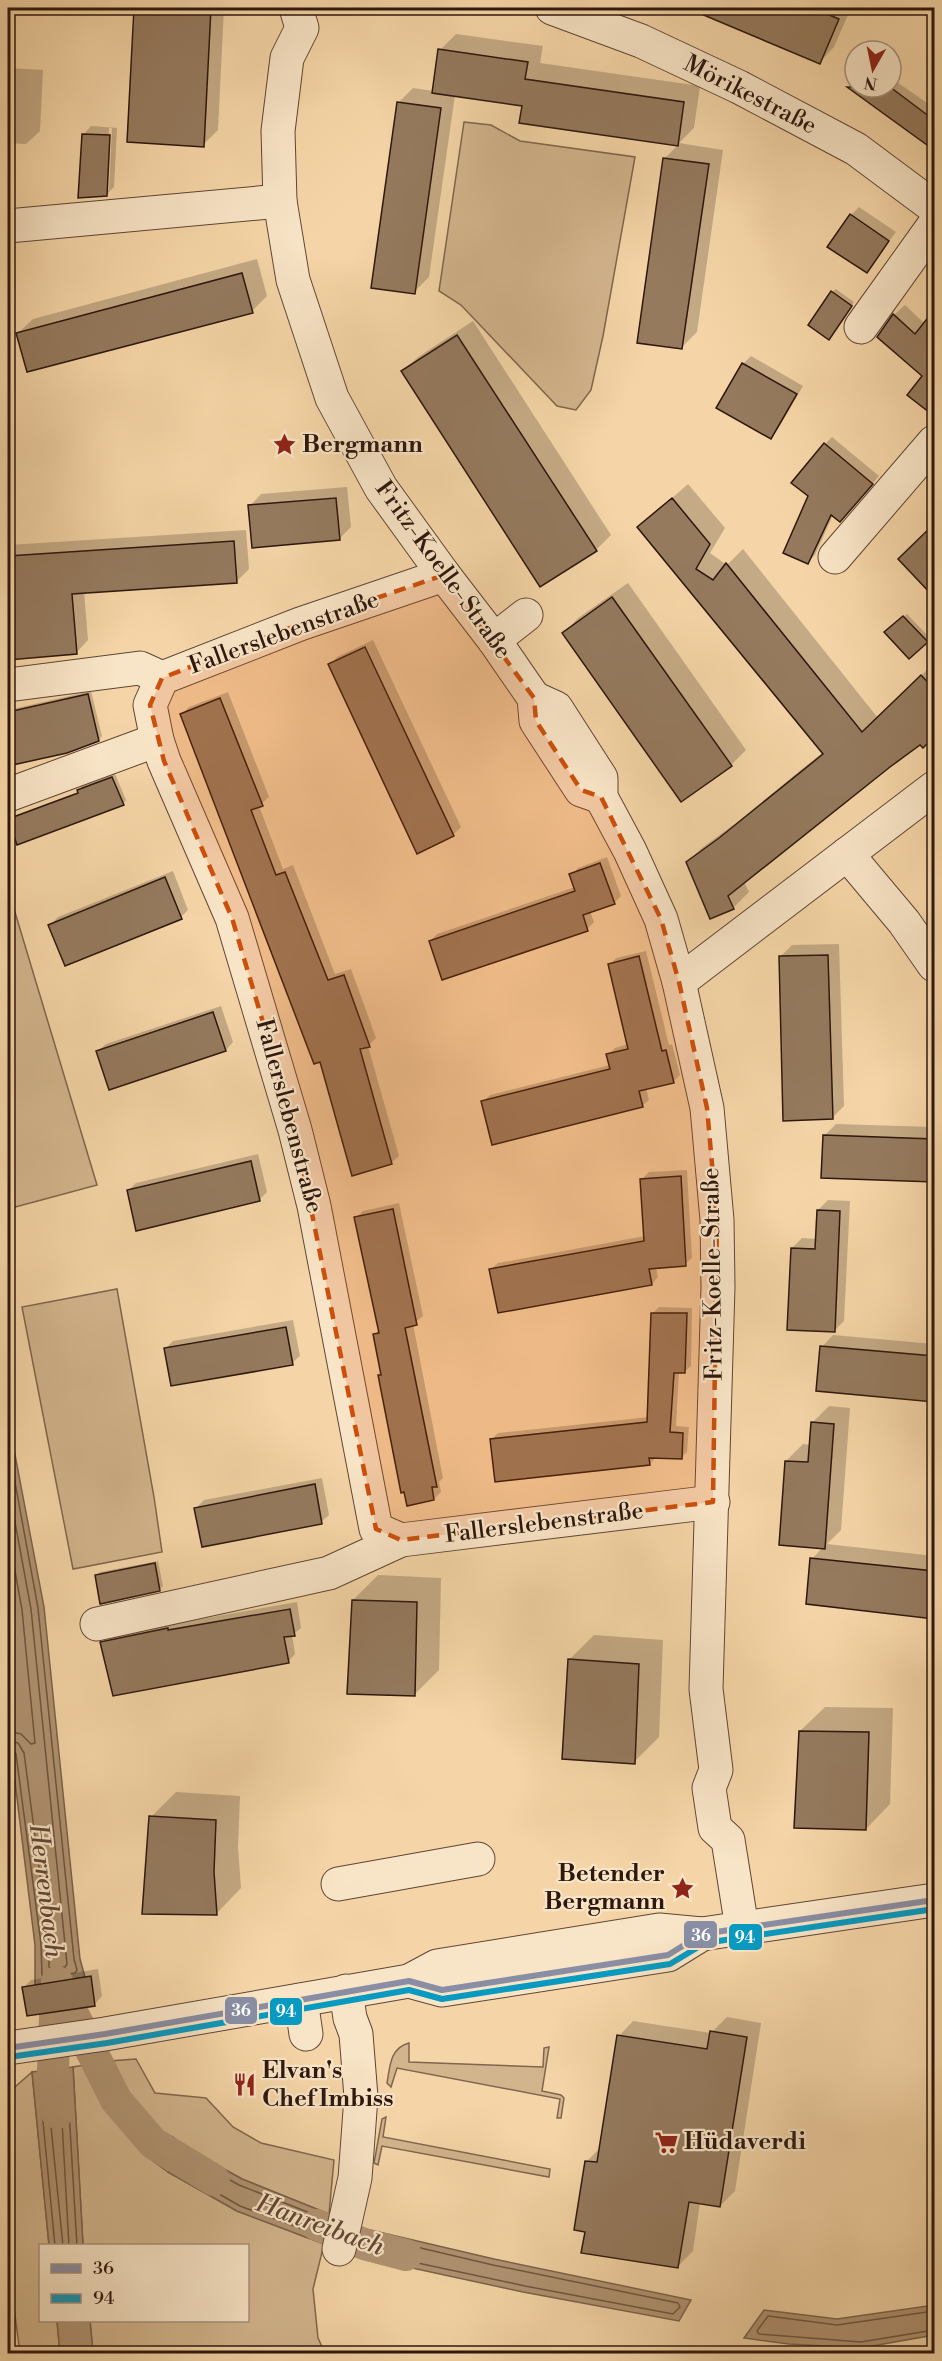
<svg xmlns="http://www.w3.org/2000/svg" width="942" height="2361" viewBox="0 0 942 2361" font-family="'Libre Bodoni',serif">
  <rect width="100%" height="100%" fill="#f5d5a7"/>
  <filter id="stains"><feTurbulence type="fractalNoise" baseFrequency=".00333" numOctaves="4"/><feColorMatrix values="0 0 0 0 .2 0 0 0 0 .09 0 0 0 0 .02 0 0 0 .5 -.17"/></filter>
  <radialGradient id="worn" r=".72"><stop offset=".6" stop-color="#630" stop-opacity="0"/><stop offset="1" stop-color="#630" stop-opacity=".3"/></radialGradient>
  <g fill="#d3b58d" stroke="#80664e" stroke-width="1.5">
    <polygon points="464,122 491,125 520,141 635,157 603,336 591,390 576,410 557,406 461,305 439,291"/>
    <polygon points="8,889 97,1185 8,1209"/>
    <polygon points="117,1289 154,1497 162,1552 73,1569 22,1307"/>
    <path d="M409 2043V2062L543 2067 544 2048 549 2047 542 2091 561 2095 564 2098 561 2118H557L560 2099 397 2068 391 2087 387 2083C390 2066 390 2048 409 2043Z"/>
    <polygon points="136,2059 155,2093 206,2098 233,2127 261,2143 334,2160 329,2214 242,2179 184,2147 173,2137 160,2131 134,2101 110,2061"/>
    <polygon points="85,2065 103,2104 145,2155 168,2172 237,2211 324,2244 313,2289 318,2338 325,2353 93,2353 90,2321 248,2320 248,2246 83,2245 73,2067"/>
    <polygon points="32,2072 49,2245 40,2246 40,2320 57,2321 60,2353 20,2353 8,2263 8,2093"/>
    <polygon points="386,2117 383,2137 550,2169 549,2177 382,2146 378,2165 374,2163 382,2119"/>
  </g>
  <g fill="#b19473" stroke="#7c624b" stroke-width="1.5">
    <polygon points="8,1418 44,1607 80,1959 85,1977 35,1985 35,1945 8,1725"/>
    <polygon points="110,2061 134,2101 160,2131 145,2155 102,2104 85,2065"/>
    <polygon points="73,2067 83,2245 49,2245 32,2072"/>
    <polygon points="184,2147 242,2179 329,2214 324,2244 237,2211 168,2172"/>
    <polygon points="366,2229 494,2259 691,2300 679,2321 523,2292 361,2257"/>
    <polygon points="934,2305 934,2335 861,2348 789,2344 744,2338 764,2310 837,2319"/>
    <polygon points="57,2321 90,2321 93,2353 60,2353"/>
  </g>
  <g fill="#0003" fill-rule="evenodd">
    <polygon points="135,8 224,8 218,130 203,145 129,140"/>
    <polygon points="689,8 851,8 834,47 820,62"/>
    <polygon points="456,34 543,46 540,63 700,86 694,128 679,143 723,150 697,332 682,347 665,158 679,144 521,122 523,105 455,95 429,277 414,292 398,103 413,88 434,91 440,50"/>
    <polygon points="8,68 43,70 40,131 26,144 8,143"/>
    <polygon points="891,78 933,107 934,105 934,148 865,98 873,87 891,87"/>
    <path d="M91 126 117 128 114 187 106 195 84 134ZM109 128H112L109 190H106Z"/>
    <polygon points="859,207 896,232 867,271 851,215"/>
    <polygon points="257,259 267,296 252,311 18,333 33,319"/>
    <polygon points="836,289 854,302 832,335 832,292"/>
    <polygon points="905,305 925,324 934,312 934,414 910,394 924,376 894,315"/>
    <polygon points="473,321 611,535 596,550 403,371 418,357"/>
    <polygon points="751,356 803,386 778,429 771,437 743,364"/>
    <polygon points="832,437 879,476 847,513 833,515 815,555 808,562 809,496 825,444"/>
    <polygon points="688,484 725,528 710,553 727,565 743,549 878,718 934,663 934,735 923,746 920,743 744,882 749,892 733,908 688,862 703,847 736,823 823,752 639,527"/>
    <polygon points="347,487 351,527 339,539 250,506 261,494"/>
    <polygon points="934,526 934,579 927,587 900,559"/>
    <polygon points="246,530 249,569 236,582 84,591 88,640 76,653 8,658 8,545"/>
    <polygon points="628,583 746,750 731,765 564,633 578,618"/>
    <polygon points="907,614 930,638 909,657 886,632"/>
    <polygon points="373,640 461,827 453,835 330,665 337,657"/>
    <polygon points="91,691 102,736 99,740 67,752 8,765 8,710"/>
    <polygon points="228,692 269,797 259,806 283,869 293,865 335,974 351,969 376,1038 368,1046 399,1156 391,1163 321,1060 182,714 189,707"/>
    <polygon points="115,774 126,800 123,804 9,820 13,816 79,792 82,786"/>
    <polygon points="607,857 621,896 614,903 590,911 594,922 587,929 430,941 437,934 575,887 571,875 578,868"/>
    <polygon points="173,871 188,910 181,917 50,925 58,917"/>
    <polygon points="839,944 844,1106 832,1118 780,957 792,945"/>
    <polygon points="646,951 669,1045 672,1044 680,1075 673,1082 646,1088 649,1100 642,1106 483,1102 490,1095 610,1065 608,1055 615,1048 628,1044 610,965 616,958"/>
    <polygon points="221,1006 233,1042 226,1050 98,1051 106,1044"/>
    <polygon points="836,1124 934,1127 934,1181 823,1177 824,1136"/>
    <polygon points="258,1154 267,1192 259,1200 128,1191 136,1183"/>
    <polygon points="687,1170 692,1258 685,1264 656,1267 658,1277 652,1284 491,1269 498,1263 645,1236 642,1179 649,1172"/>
    <polygon points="828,1200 850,1201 844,1321 834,1331 792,1248 802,1238 817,1239 818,1210"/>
    <polygon points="399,1203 423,1316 413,1324 443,1478 439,1482 441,1492 434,1499 374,1335 380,1329 356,1218 363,1211"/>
    <polygon points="659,1307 692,1308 691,1366 684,1372 679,1372 676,1426 689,1427 687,1452 681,1458 656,1457 650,1464 492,1439 498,1433 649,1417 653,1313"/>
    <polygon points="293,1320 300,1356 292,1363 165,1349 173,1341"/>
    <polygon points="833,1335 934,1344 934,1400 818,1390 822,1347"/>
    <polygon points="829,1406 850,1408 841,1530 827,1544 934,1556 934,1617 807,1603 812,1559 823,1547 786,1461 803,1444 811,1445 812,1423"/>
    <polygon points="322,1478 329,1515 321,1522 196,1508 204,1500"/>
    <polygon points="158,1561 163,1586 160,1589 96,1576 100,1572"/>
    <polygon points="378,1575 441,1578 439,1670 414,1695 353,1600"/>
    <polygon points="297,1602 301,1628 292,1635 295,1654 288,1662 102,1643 109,1635"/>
    <polygon points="594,1635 663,1640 659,1737 634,1762 569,1660"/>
    <polygon points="934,1672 934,1713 927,1713"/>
    <polygon points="825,1707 893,1708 890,1804 866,1829 800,1731"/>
    <polygon points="176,1792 240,1796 238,1847 241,1888 217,1913 151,1817"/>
    <polygon points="98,1969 102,1996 95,2004 24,1987 31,1980"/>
    <polygon points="727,2017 761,2023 735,2191 720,2206 700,2203 693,2251 678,2266 586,2231 587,2161 601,2147 619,2036 633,2021 711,2033"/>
  </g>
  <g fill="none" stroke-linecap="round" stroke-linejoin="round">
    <g stroke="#6f5640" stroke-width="1.5">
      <polyline points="8,1444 38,1608 74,1959 77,1970 75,1973 45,1978 42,1975 41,1944 16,1754 13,1749 8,1748"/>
      <polyline points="8,1484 31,1609 67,1964 65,1967 52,1969 49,1967 49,1943 24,1753 18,1743 8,1740"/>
      <polyline points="8,1532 22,1610 35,1743 31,1744 21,1734 8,1731"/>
      <polygon points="106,2068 129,2104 152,2131 146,2143 142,2142 108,2101 95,2072 97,2069"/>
      <polygon points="187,2156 239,2185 320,2217 322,2220 319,2233 316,2234 240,2206 179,2171 177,2167"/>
      <polygon points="374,2237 493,2265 678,2303 680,2307 673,2314 525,2286 371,2253 369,2250 370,2240"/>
      <polyline points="55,2246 39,2080 41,2077 64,2074 67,2077 77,2246"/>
      <polyline points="63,2246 47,2087 49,2084 57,2083 60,2086 69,2246"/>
      <polyline points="934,2311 837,2325 768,2316 757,2331 759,2334 861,2342 934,2330"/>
    </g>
    <g stroke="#b19473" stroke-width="32">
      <polyline points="57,1982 116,2100 153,2143 214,2180"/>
      <polyline points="55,2016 53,2070 57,2113"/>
      <polyline points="317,2225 364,2244 406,2255"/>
    </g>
  </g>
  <g fill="#957a5e" stroke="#2d170e" stroke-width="1.5">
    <polygon points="134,8 211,8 204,147 127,142"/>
    <polygon points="687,8 812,8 839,19 820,64"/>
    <polygon points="438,49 528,62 525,79 684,102 678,146 519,123 522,106 432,93"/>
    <polygon points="847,87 890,87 934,120 934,150"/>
    <polygon points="397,102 441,108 415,294 371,288"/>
    <polygon points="82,134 110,135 107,196 78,198"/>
    <polygon points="663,158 709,164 682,349 637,343"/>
    <polygon points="850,214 889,241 867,273 827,247"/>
    <polygon points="242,273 253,313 27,372 16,333"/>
    <polygon points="831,291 852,306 829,340 808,325"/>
    <polygon points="934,310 934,416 907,395 922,376 877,337 893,314 915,334"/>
    <polygon points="457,335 597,551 540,587 401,371"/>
    <polygon points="742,363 797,394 771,439 716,408"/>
    <polygon points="824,443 873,484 840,522 831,515 808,564 783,553 808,496 791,483"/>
    <polygon points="336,498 340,540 252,548 248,505"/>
    <polygon points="672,498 710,544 696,569 713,580 726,563 862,732 921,675 934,689 934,737 923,748 920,745 890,767 728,896 734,909 710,919 686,862 719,838 823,754 637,527"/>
    <polygon points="934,524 934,597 898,559"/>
    <polygon points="234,541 237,583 72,594 77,654 8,660 8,556"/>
    <polygon points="612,597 732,766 681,802 562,633"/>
    <polygon points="903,616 928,642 909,659 884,632"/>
    <polygon points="365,647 454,836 417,854 328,664"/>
    <polygon points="88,694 99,741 67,753 8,766 8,712"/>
    <polygon points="220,698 263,806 251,810 276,875 285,872 328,980 344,975 370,1047 360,1049 392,1164 352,1176 320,1062 314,1064 180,714"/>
    <polygon points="112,777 124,805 17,845 8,819 78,793 77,790"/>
    <polygon points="600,863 615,904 583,915 588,931 442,980 429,941 575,891 569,874"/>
    <polygon points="165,877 182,919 65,966 48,925"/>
    <polygon points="828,955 833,1119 783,1121 779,956"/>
    <polygon points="639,956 662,1051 666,1050 674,1083 639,1091 643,1107 492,1145 481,1101 610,1069 606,1054 628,1049 608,964"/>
    <polygon points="213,1012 226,1051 109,1090 96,1051"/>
    <polygon points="823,1135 934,1139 934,1182 821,1178"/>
    <polygon points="251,1161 260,1201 136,1231 127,1190"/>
    <polygon points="681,1176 686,1266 649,1269 652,1285 498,1313 489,1269 644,1241 640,1179"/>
    <polygon points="393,1209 417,1325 405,1328 437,1487 432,1487 434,1500 407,1506 404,1492 401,1493 378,1375 381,1375 373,1334 379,1333 354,1217"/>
    <polygon points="817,1210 840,1211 835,1332 787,1330 791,1248 815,1249"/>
    <polygon points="651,1313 687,1313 685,1373 674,1373 670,1432 683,1433 682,1459 649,1458 650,1465 495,1482 490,1439 647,1422"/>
    <polygon points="286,1327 293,1365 171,1386 164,1348"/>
    <polygon points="820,1346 934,1356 934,1402 816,1391"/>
    <polygon points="811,1422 834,1424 825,1549 779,1545 785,1461 808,1462"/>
    <polygon points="315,1484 322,1524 202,1547 194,1508"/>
    <polygon points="810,1558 934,1571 934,1619 806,1604"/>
    <polygon points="155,1563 160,1591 100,1604 95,1575"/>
    <polygon points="352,1600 417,1602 415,1696 347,1694"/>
    <polygon points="290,1609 295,1636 284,1637 289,1663 113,1696 100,1642 168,1628 168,1630"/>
    <polygon points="568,1659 639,1664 635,1764 562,1759"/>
    <polygon points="799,1731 869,1732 866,1830 794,1828"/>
    <polygon points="149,1816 216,1820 214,1872 217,1915 142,1914"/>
    <polygon points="91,1976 95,2006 27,2016 22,1987"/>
    <polygon points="710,2031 747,2037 720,2207 689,2202 678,2268 581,2253 585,2232 574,2230 585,2161 597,2162 617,2035 707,2049"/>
  </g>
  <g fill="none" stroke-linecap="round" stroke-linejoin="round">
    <defs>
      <g id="minor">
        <polyline points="296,8 302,28 287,58 278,131 280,201 293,280 332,398 381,488 444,575 494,640 534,698 536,721 581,790 601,797"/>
        <polyline points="552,8 641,41 739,87 856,149 934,207"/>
        <polyline points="8,226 280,201"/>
        <polyline points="861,327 934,225"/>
        <polyline points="835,557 934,442"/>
        <polyline points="444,575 300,624 162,678 150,705 157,740 164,761 232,918 295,1130 314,1206 376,1529 401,1540 713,1502"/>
        <polyline points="494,640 526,615"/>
        <polyline points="8,685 140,668 162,678"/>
        <polyline points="534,698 556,708 601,778 601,797 630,851 661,919 679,982 707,1108 717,1220 718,1287 706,1689 716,1770 709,1788 715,1828 728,1840 742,1928"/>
        <polyline points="8,795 157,740"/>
        <polyline points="847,854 904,922 934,965"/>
        <polyline points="679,982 934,788"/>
        <polyline points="97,1624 329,1573 401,1540"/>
        <polyline points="338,1884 478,1859"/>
        <polyline points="409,1981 442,1990 668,1955 702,1934"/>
        <polyline points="301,2000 306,2034"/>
        <polyline points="8,2048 105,2034 409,1981 437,1966 659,1930 702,1934 934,1900"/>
        <polyline points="339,2249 355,2178 361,2097 356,2034 350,2018 346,1991"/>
      </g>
    </defs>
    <use href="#minor" stroke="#5f4634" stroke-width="35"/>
    <use href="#minor" stroke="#f8e4c6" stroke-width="33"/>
    <defs>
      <polyline id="bus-1" points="8,2048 105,2034 409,1981 442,1990 668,1955 702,1934 934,1900"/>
      <polyline id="bus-2" points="9,2057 107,2043 409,1990 442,1999 670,1964 705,1943 934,1909"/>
    </defs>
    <use href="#bus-1" stroke="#f8e4c6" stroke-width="10"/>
    <use href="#bus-2" stroke="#f8e4c6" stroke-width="10"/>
    <use href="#bus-1" stroke="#898ea4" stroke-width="6"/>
    <use href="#bus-2" stroke="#099ac1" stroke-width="6"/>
  </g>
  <path fill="#cc4f0c" fill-opacity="0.2" stroke="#cc4f0c" stroke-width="4.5" stroke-dasharray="12 8" stroke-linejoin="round" d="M444 575 534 698 536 721 581 790 601 797 661 919 679 982 707 1108 717 1220 713 1502 401 1540 376 1529 295 1130 232 918 164 761 150 705 162 678 300 624Z"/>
  <defs>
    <symbol id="sight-bare" viewBox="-9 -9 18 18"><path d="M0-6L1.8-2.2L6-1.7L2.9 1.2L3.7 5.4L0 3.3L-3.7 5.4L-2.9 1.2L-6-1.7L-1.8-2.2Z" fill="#8f2418" stroke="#f8e4c6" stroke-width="2.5" paint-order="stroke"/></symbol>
    <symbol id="restaurant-bare" viewBox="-9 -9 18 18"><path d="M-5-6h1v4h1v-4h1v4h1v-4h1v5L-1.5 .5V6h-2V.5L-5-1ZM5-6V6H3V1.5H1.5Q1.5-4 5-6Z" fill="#8f2418" stroke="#f8e4c6" stroke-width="2.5" paint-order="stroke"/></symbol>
    <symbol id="supermarket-bare" viewBox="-9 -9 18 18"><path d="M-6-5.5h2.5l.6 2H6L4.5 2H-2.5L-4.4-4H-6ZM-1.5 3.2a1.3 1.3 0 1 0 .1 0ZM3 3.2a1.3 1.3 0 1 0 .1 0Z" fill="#8f2418" stroke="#f8e4c6" stroke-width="2.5" paint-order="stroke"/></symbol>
  </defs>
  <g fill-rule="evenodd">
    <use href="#sight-bare" x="268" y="428" width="33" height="33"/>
    <use href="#sight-bare" x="666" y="1872" width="33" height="33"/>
    <use href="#restaurant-bare" x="228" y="2068" width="33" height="33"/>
    <use href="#supermarket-bare" x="650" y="2126" width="33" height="33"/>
  </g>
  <g text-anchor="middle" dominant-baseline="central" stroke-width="4.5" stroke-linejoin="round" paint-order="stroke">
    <g font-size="24" fill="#2d170e" stroke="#f8e4c6">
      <text transform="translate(750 95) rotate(27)">Mörikestraße</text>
      <text transform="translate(443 570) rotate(54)">Fritz-Koelle-Straße</text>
      <text transform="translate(284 633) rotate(-20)">Fallerslebenstraße</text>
      <text transform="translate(289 1116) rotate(75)">Fallerslebenstraße</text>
      <text transform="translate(713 1274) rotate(-91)">Fritz-Koelle-Straße</text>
      <text transform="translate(544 1523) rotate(-7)">Fallerslebenstraße</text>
    </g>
    <g font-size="24" font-weight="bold" fill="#2d170e" stroke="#f8e4c6" text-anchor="start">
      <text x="302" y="445">Bergmann</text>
      <text x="665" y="1874" text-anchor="end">Betender<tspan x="665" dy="28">Bergmann</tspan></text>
      <text x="262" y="2071">Elvan's<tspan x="262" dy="28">Chef Imbiss</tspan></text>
      <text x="684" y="2142">Hüdaverdi</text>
    </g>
    <g font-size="26" font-style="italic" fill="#624936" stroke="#f8e4c6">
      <text transform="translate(46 1891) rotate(83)">Herrenbach</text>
      <text transform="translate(320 2225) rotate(20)">Hanreibach</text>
    </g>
  </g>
  <g stroke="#f8e4c6" stroke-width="2">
    <rect x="683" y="1920" width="35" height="29" rx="6" fill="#898ea4"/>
    <rect x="728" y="1923" width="35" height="28" rx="6" fill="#099ac1"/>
    <rect x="224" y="1996" width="34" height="29" rx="6" fill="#898ea4"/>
    <rect x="269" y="1997" width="34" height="29" rx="6" fill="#099ac1"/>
  </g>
  <g font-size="16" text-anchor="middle" font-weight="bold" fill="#fff">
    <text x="701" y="1941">36</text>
    <text x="745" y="1943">94</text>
    <text x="241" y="2016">36</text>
    <text x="286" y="2017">94</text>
  </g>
  <rect width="942" height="2361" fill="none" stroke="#f5d5a7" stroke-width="30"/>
  <rect x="9" y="9" width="924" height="2343" fill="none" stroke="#2d170e" stroke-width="3"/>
  <rect x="15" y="15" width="912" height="2331" fill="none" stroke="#2d170e" stroke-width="1.5"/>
  <rect x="39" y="2244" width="210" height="78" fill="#f8e4c6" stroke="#a7927c" stroke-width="1.5"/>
  <rect x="51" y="2264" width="30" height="9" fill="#898ea4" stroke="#a7927c" stroke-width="1.5"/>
  <text x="93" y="2274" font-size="18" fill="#2d170e">36</text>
  <rect x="51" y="2294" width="30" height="9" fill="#099ac1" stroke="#a7927c" stroke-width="1.5"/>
  <text x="93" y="2304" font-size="18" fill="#2d170e">94</text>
  <g transform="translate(873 69) rotate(189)"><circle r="28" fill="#f8e4c6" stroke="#a7927c" stroke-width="1.5"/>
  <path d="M0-4.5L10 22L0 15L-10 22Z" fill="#8f2418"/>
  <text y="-9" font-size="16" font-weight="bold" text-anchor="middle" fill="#2d170e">N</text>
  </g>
  <rect width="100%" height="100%" filter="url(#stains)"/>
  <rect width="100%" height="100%" fill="url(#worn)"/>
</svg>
